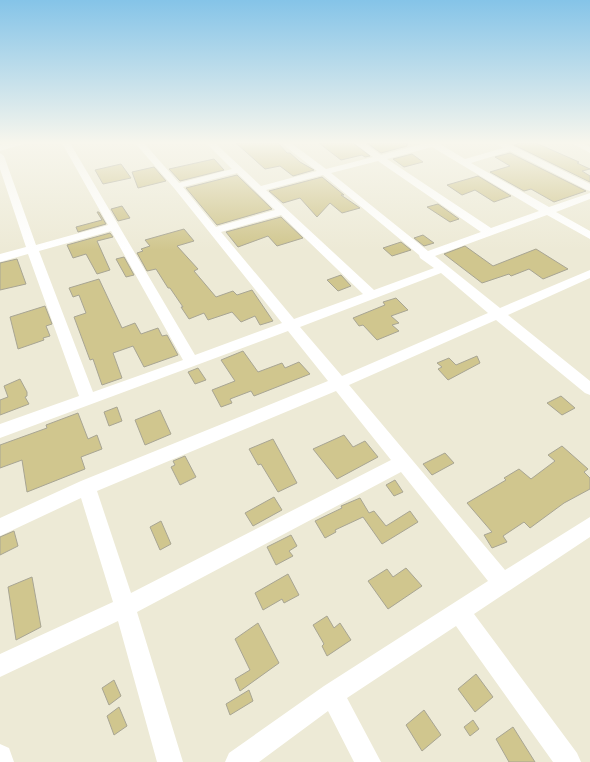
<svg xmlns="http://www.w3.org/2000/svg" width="590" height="762" viewBox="0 0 590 762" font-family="Manrope,sans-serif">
  <rect width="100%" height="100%" fill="#edead6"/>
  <g fill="#d0c68e" stroke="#a8a593">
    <polygon points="236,143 278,143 287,153 290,153 300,162 314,170 293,176 280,166 265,169"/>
    <polygon points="319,143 353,143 370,156 365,157 362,155 341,160"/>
    <polygon points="367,143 407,143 407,146 381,153"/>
    <polygon points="520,143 536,143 579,162 577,163 590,169 582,171 590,176 590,182 514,145"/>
    <polygon points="510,153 586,191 554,202 531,189 524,191 490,172 510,166 495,157"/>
    <polygon points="412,154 423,162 404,167 393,159"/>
    <polygon points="214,159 224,170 180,181 169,169"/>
    <polygon points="121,164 131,178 103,184 95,170"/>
    <polygon points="154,167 166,181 138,188 132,172"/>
    <polygon points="237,175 272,209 217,225 186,188"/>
    <polygon points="478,176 511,196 494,202 475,190 462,195 447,185"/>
    <polygon points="322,177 344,195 341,195 360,208 342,213 330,203 317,217 300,198 283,203 269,191"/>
    <polygon points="438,204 459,219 450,222 427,207"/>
    <polygon points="122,206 130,218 118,221 111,209"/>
    <polygon points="97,212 99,212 106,224 78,232 76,227 102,220"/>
    <polygon points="281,217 303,238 277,246 268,236 238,247 226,232"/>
    <polygon points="184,229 194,241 177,246 198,269 194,271 216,297 233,291 237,295 252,290 273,321 260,325 255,316 241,322 232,312 208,320 204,313 189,319 181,307 183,307 170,288 168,288 156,269 147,271 137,253 143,251 141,249 150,246 145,240"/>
    <polygon points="110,233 113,237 97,241 110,270 97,274 86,254 73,258 67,245"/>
    <polygon points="423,235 434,243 424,246 414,238"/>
    <polygon points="401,242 411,250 392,256 383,248"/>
    <polygon points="465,246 493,266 536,249 568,269 543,279 529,269 511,276 509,274 482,283 444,254"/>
    <polygon points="124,257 134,275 126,277 116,259"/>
    <polygon points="17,259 26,284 0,290 0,263"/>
    <polygon points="341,275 351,286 338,291 327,280"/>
    <polygon points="99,279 122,328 135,323 141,334 158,328 162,336 167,335 178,355 144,367 133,346 113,353 122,378 102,385 93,359 90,360 74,317 86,313 79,295 73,297 69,288"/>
    <polygon points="396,298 408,310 391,316 399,323 392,325 399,331 377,340 363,325 359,326 353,318 385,305 383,302"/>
    <polygon points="45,306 52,324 46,326 50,336 43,338 44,340 18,349 10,317"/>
    <polygon points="243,351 258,372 282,363 285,368 299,362 310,374 254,396 251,391 230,399 232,403 221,407 212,390 235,381 221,360"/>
    <polygon points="477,356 480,363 448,380 438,369 442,367 437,363 449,358 456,365"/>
    <polygon points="198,368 206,380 195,384 188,372"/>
    <polygon points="20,379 27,392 27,396 25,397 29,404 0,415 0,400 8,397 4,386"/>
    <polygon points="561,396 575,408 562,415 547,403"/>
    <polygon points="117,407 122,421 109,426 104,412"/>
    <polygon points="160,410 171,434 145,445 135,420"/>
    <polygon points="78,413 88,439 97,435 102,449 81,457 85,469 27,492 22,460 0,468 0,445 47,428 46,425"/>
    <polygon points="344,435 353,447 365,441 378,457 337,479 313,449"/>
    <polygon points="273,439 297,483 278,492 261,464 258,465 249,449"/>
    <polygon points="562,446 588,469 584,472 590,478 590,489 564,503 530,528 524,522 503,536 507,542 492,548 484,535 492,532 467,503 506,480 504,478 519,469 531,479 555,461 548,455"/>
    <polygon points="445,453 454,463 432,475 423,464"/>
    <polygon points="185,456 196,477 180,485 171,467 175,465 173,461"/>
    <polygon points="395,480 403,492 394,496 386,485"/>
    <polygon points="274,497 282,510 253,526 245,513"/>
    <polygon points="360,498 369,513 374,511 386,526 410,511 418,522 382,544 363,517 335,530 336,532 325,538 315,521 342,508 341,506"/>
    <polygon points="161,521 171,544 160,550 150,527"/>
    <polygon points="14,531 18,546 0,555 0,537"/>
    <polygon points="291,535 297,546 289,551 293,556 276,565 267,547"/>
    <polygon points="406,568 422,586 388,609 368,581 387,569 393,577"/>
    <polygon points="288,574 299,595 284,603 282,599 263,610 255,593"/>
    <polygon points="32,577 41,627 16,640 8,587"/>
    <polygon points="327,616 334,628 340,623 351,640 327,656 322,646 324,644 313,625"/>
    <polygon points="258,623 279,663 240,691 235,679 250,670 235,639"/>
    <polygon points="476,674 493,697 475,712 458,689"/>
    <polygon points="114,680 121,696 109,705 102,688"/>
    <polygon points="249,690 253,701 230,715 226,704"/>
    <polygon points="119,707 127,726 114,735 107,716"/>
    <polygon points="424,710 441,735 422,751 406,725"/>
    <polygon points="473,720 479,729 470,736 464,727"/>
    <polygon points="513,727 535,762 509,762 496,739"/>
  </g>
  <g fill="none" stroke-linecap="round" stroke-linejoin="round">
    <g fill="#fff" fill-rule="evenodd">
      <polygon points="10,143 27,143 0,151 0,145"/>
      <path d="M62 143H70L195 355 282 323 174 188 135 143H144L179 183 232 169 206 143H215L261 186 317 171 281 143H291L326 169 373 157 354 143H364L381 155 426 143H438L465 159 503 148 496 143H507L590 184V191L587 190 510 151 471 163 549 207 590 193V199L556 212 590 231V239L547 215 435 256 500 308 590 270V278L508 315 590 381V395L585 393 496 320 349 385 505 570 590 517V537L474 614 577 753 581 762H553L456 626 347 698 381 762H354L328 711 259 762H225L229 753 324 686 488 581 401 472 137 612 183 762H157L118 621 0 677V654L113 602 81 498 0 536V518L81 481 328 381 288 331 0 438V424L79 396 28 254 0 262V254L26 247 0 169V153L4 156 36 245 108 225ZM432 147 539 211 491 228 387 159ZM378 161 481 232 428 251 331 173ZM237 173 275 210 216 227 183 187ZM323 175 419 255 420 258 434 268 374 290 266 190ZM281 215 363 294 294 319 221 232ZM111 231 183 360 93 392 39 251ZM441 273 488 313 342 376 300 327ZM336 391 391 460 131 593 97 491Z"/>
      <polygon points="572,143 583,143 590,147 590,153"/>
      <polygon points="0,744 9,748 14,762 0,762"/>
    </g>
  </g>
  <linearGradient id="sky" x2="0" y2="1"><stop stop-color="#85c4e8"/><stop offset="0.57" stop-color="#f7f6ed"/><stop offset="1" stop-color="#f7f6ed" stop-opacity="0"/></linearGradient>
  <rect width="590" height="250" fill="url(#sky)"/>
</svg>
